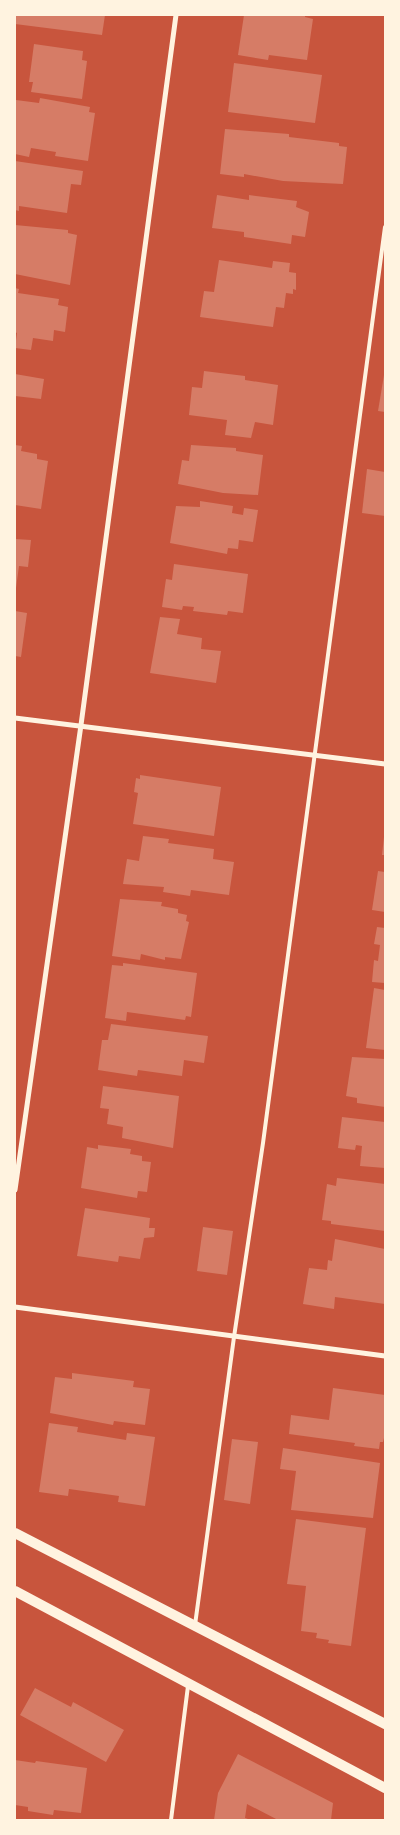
<svg xmlns="http://www.w3.org/2000/svg" width="400" height="1835" viewBox="0 0 400 1835" font-family="Commissioner,sans-serif">
  <rect width="100%" height="100%" fill="#c8553d"/>
  <g fill="#d67c66">
    <polygon points="15,15 105,15 102,35 15,24"/>
    <polygon points="244,15 305,15 305,17 313,19 307,60 269,55 268,60 238,55"/>
    <polygon points="34,44 83,51 82,60 87,61 82,99 31,92 33,82 29,82"/>
    <polygon points="234,63 322,75 315,123 228,112"/>
    <polygon points="40,98 90,107 89,112 95,113 88,161 55,156 56,152 31,148 29,157 15,154 16,100 39,103"/>
    <polygon points="225,129 289,134 289,137 339,143 339,146 347,147 343,184 283,181 244,174 244,177 220,174"/>
    <polygon points="15,161 83,171 81,185 71,184 67,213 19,206 19,211 15,210"/>
    <polygon points="217,195 249,200 249,195 297,201 296,207 309,212 305,237 292,235 291,244 244,237 244,232 212,228"/>
    <polygon points="15,225 68,230 68,233 77,235 70,285 15,274"/>
    <polygon points="219,260 272,268 273,261 290,263 289,272 296,273 296,290 293,289 293,294 286,293 284,308 276,307 273,327 200,317 204,291 214,292"/>
    <polygon points="15,288 19,289 18,293 59,299 58,305 68,307 65,332 54,330 53,341 33,338 31,350 15,348 17,333 15,332"/>
    <polygon points="204,371 245,376 245,380 278,385 273,425 255,422 251,438 225,435 227,420 189,415 192,387 202,388"/>
    <polygon points="15,374 44,379 41,399 15,396"/>
    <polygon points="384,375 385,375 385,412 378,411"/>
    <polygon points="15,445 22,446 21,451 37,454 37,459 48,461 41,509 15,505"/>
    <polygon points="191,445 236,448 236,451 263,455 258,495 223,493 178,484 182,460 189,461"/>
    <polygon points="367,469 385,472 385,516 362,513"/>
    <polygon points="200,501 233,506 232,513 243,515 244,508 258,510 253,542 239,540 238,549 228,548 227,554 170,543 176,506 200,507"/>
    <polygon points="15,539 31,540 28,567 19,566 16,588"/>
    <polygon points="174,564 248,574 243,613 228,611 227,615 193,611 194,607 183,606 182,610 162,607 166,579 172,580"/>
    <polygon points="15,611 27,613 21,657 15,656"/>
    <polygon points="160,617 180,619 177,634 202,638 201,649 221,651 216,683 150,673"/>
    <polygon points="140,775 221,787 214,836 133,824 138,793 134,792 136,778 140,779"/>
    <polygon points="143,836 169,839 168,843 214,849 213,859 234,862 229,895 191,890 190,896 163,892 164,887 123,884 127,859 139,861"/>
    <polygon points="384,837 385,837 385,855 382,855"/>
    <polygon points="378,871 385,872 385,912 372,910"/>
    <polygon points="120,899 162,902 161,906 178,909 178,913 187,915 186,921 189,922 181,959 165,957 165,960 141,954 140,960 112,956"/>
    <polygon points="377,927 385,928 385,983 372,982 374,960 378,961 380,945 374,944"/>
    <polygon points="123,963 197,973 191,1017 186,1016 185,1020 127,1012 126,1021 105,1018 112,965 123,966"/>
    <polygon points="374,988 385,990 385,1050 366,1048"/>
    <polygon points="111,1024 208,1036 204,1063 184,1060 182,1076 138,1070 137,1076 98,1070 102,1040 108,1040"/>
    <polygon points="352,1057 385,1059 385,1107 357,1103 357,1098 346,1096"/>
    <polygon points="103,1086 179,1096 173,1148 122,1138 123,1127 107,1124 109,1109 100,1108"/>
    <polygon points="342,1117 385,1122 385,1168 360,1166 362,1146 356,1145 355,1150 338,1148"/>
    <polygon points="98,1145 131,1149 130,1154 142,1156 142,1161 151,1162 147,1192 138,1191 137,1198 81,1188 87,1147 98,1149"/>
    <polygon points="337,1178 385,1184 385,1231 331,1224 331,1221 322,1220 327,1184 336,1186"/>
    <polygon points="85,1208 150,1218 149,1228 155,1228 154,1237 144,1238 140,1259 119,1256 118,1262 77,1256"/>
    <polygon points="203,1227 233,1231 227,1275 197,1271"/>
    <polygon points="335,1239 385,1249 385,1304 335,1297 334,1309 303,1304 309,1268 327,1270 328,1260 332,1261"/>
    <polygon points="72,1373 134,1381 133,1387 150,1389 145,1425 114,1421 113,1425 50,1413 55,1377 72,1379"/>
    <polygon points="333,1388 385,1395 385,1434 383,1442 380,1442 379,1449 354,1446 355,1443 289,1434 291,1415 329,1420"/>
    <polygon points="49,1423 78,1427 77,1432 126,1440 127,1433 155,1437 145,1506 118,1502 119,1496 69,1489 68,1496 39,1492"/>
    <polygon points="232,1439 258,1442 250,1504 224,1500"/>
    <polygon points="283,1448 380,1463 373,1518 291,1510 296,1471 280,1469"/>
    <polygon points="296,1519 366,1528 351,1646 328,1643 329,1640 316,1638 317,1633 301,1631 306,1586 287,1584"/>
    <polygon points="35,1688 71,1707 73,1702 124,1730 106,1762 20,1715"/>
    <polygon points="238,1754 333,1803 331,1820 278,1820 247,1804 245,1818 251,1820 214,1820 218,1793"/>
    <polygon points="15,1760 35,1763 36,1761 87,1768 81,1813 54,1810 53,1815 28,1811 28,1807 15,1805"/>
  </g>
  <g fill="none" stroke-linecap="round" stroke-linejoin="round">
    <g stroke="#fff3e0" stroke-width="4">
      <polyline points="195,1625 234,1337 263,1143 385,227"/>
      <polyline points="171,1820 188,1686"/>
    </g>
    <g stroke="#fff3e0" stroke-width="5">
      <polyline points="15,718 385,764"/>
      <polyline points="15,1190 81,725 176,15"/>
      <polyline points="15,1307 385,1356"/>
    </g>
    <g stroke="#fff3e0" stroke-width="10">
      <polyline points="15,1533 385,1724"/>
      <polyline points="15,1591 385,1788"/>
    </g>
  </g>
  <rect width="400" height="1835" fill="none" stroke="#fff3e0" stroke-width="32"/>
</svg>
